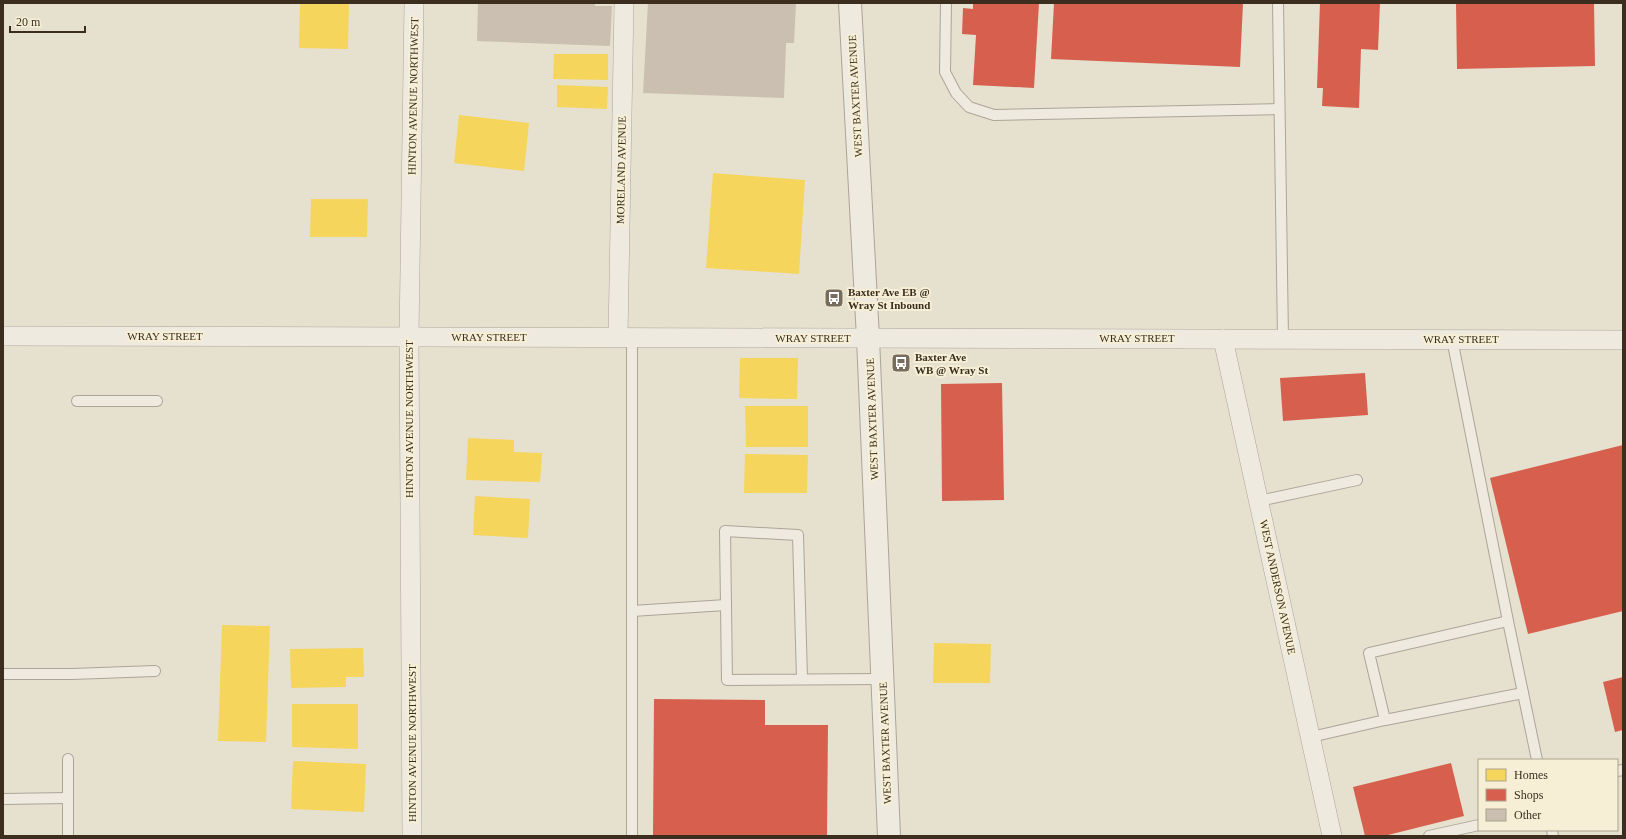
<svg xmlns="http://www.w3.org/2000/svg" width="1626" height="839" viewBox="0 0 1626 839" font-family="Georgia,serif">
  <rect width="100%" height="100%" fill="#e6e0cf"/>
  <g fill="#f6d55c">
    <polygon points="300,3 349,3 348,49 299,48"/>
    <polygon points="554,54 608,54 608,80 553,79"/>
    <polygon points="557,85 608,87 607,109 557,107"/>
    <polygon points="459,115 529,123 524,171 454,163"/>
    <polygon points="713,173 805,180 799,274 706,268"/>
    <polygon points="311,199 368,199 367,237 310,237"/>
    <polygon points="740,358 798,358 797,399 739,398"/>
    <polygon points="745,406 808,406 808,447 746,447"/>
    <polygon points="468,438 514,440 514,452 542,453 540,482 466,480"/>
    <polygon points="745,454 808,455 807,493 744,493"/>
    <polygon points="475,496 530,499 528,538 473,535"/>
    <polygon points="222,625 270,626 266,742 218,741"/>
    <polygon points="934,643 991,644 990,683 933,683"/>
    <polygon points="363,648 364,677 346,677 346,687 291,688 290,649"/>
    <polygon points="292,704 358,704 358,749 292,747"/>
    <polygon points="293,761 366,764 364,812 291,809"/>
  </g>
  <g fill="#d6604d">
    <polygon points="973,3 1039,3 1034,88 973,85 976,35 962,34 963,8 973,9"/>
    <polygon points="1054,3 1243,3 1240,67 1051,59"/>
    <polygon points="1320,3 1380,3 1378,50 1361,49 1359,108 1322,106 1323,88 1317,88"/>
    <polygon points="1456,3 1594,3 1595,66 1457,69"/>
    <polygon points="1365,373 1368,415 1283,421 1280,378"/>
    <polygon points="1002,383 1004,500 942,501 941,384"/>
    <polygon points="1623,445 1623,611 1528,634 1490,478"/>
    <polygon points="1623,677 1623,730 1615,732 1603,682"/>
    <polygon points="654,699 765,700 765,725 828,725 827,836 653,836"/>
    <polygon points="1451,763 1464,816 1384,836 1365,836 1353,787"/>
  </g>
  <g fill="#cabfb0">
    <polygon points="478,3 595,3 595,6 612,6 610,46 477,41"/>
    <polygon points="648,3 796,3 794,43 786,43 784,98 643,93"/>
  </g>
  <g fill="none" stroke-linecap="round" stroke-linejoin="round">
    <defs>
      <g id="service">
        <polyline points="946,3 945,72 956,93 969,107 994,115 1279,109"/>
        <polyline points="1278,3 1283,339"/>
        <polyline points="632,337 632,836"/>
        <polyline points="1452,339 1508,621 1537,760"/>
        <polyline points="77,401 157,401"/>
        <polyline points="1259,501 1357,480"/>
        <polyline points="632,611 726,605"/>
        <polyline points="3,674 72,674 155,671"/>
        <polyline points="802,679 798,535 725,531 727,680 882,679"/>
        <polyline points="1385,720 1523,693"/>
        <polyline points="1311,737 1385,720 1369,653 1508,621"/>
        <polyline points="68,759 68,836"/>
        <polyline points="1617,771 1623,770"/>
        <polyline points="3,799 68,798"/>
        <polyline points="1552,830 1553,836"/>
        <polyline points="1429,836 1479,825"/>
      </g>
      <g id="minor">
        <polyline points="3,336 1623,340"/>
        <polyline points="618,337 624,3"/>
        <polyline points="1223,339 1332,836"/>
        <polyline points="412,836 409,336 414,3"/>
      </g>
      <polyline id="tertiary" points="850,3 868,338 889,836"/>
    </defs>
    <use href="#service" stroke="#aba598" stroke-width="12"/>
    <use href="#minor" stroke="#aba598" stroke-width="20"/>
    <use href="#tertiary" stroke="#aba598" stroke-width="24"/>
    <use href="#service" stroke="#eeeae0" stroke-width="10"/>
    <use href="#minor" stroke="#eeeae0" stroke-width="19"/>
    <use href="#tertiary" stroke="#eeeae0" stroke-width="22"/>
  </g>
  <defs>
    <symbol id="bus-square" viewBox="-11 -11 22 22"><rect x="-9" y="-9" width="18" height="18" rx="4" fill="#776c5d" stroke="#f6efd5"/><path d="M-5-6H5V4H4V6H2V4H-2V6H-4V4H-5ZM-3.5-4V0h7V-4ZM-3.5 1.2v1.5H-2V1.2ZM2 1.2v1.5H3.5V1.2Z" fill="#fff"/></symbol>
  </defs>
  <g fill-rule="evenodd">
    <use href="#bus-square" x="823" y="287" width="22" height="22"/>
    <use href="#bus-square" x="890" y="352" width="22" height="22"/>
  </g>
  <g text-anchor="middle" dominant-baseline="central" stroke-width="4" stroke-linejoin="round" paint-order="stroke">
    <g font-size="11" fill="#3b2e1f" stroke="#f6efd5">
      <text transform="translate(413 96) rotate(-89)">HINTON AVENUE NORTHWEST</text>
      <text transform="translate(855 96) rotate(-93)">WEST BAXTER AVENUE</text>
      <text transform="translate(621 170) rotate(-89)">MORELAND AVENUE</text>
      <text x="165" y="336">WRAY STREET</text>
      <text x="489" y="337">WRAY STREET</text>
      <text x="813" y="338">WRAY STREET</text>
      <text x="1137" y="338">WRAY STREET</text>
      <text x="1461" y="339">WRAY STREET</text>
      <text transform="translate(409 419) rotate(-90)">HINTON AVENUE NORTHWEST</text>
      <text transform="translate(872 419) rotate(-92)">WEST BAXTER AVENUE</text>
      <text transform="translate(1278 587) rotate(78)">WEST ANDERSON AVENUE</text>
      <text transform="translate(412 743) rotate(-90)">HINTON AVENUE NORTHWEST</text>
      <text transform="translate(885 743) rotate(-92)">WEST BAXTER AVENUE</text>
    </g>
    <g font-size="11" font-weight="bold" fill="#3b2e1f" stroke="#f6efd5" text-anchor="start">
      <text x="848" y="292">Baxter Ave EB @<tspan x="848" dy="13">Wray St Inbound</tspan></text>
      <text x="915" y="357">Baxter Ave<tspan x="915" dy="13">WB @ Wray St</tspan></text>
    </g>
  </g>
  <rect width="1626" height="839" fill="none" stroke="#3b2e1f" stroke-width="8"/>
  <rect x="1478" y="759" width="140" height="72" fill="#f6efd5" stroke="#aba28c"/>
  <rect x="1486" y="769" width="20" height="12" fill="#f6d55c" stroke="#aba28c"/>
  <text x="1514" y="779" font-size="12" fill="#3b2e1f">Homes</text>
  <rect x="1486" y="789" width="20" height="12" fill="#d6604d" stroke="#aba28c"/>
  <text x="1514" y="799" font-size="12" fill="#3b2e1f">Shops</text>
  <rect x="1486" y="809" width="20" height="12" fill="#cabfb0" stroke="#aba28c"/>
  <text x="1514" y="819" font-size="12" fill="#3b2e1f">Other</text>
  <path d="M10 26v6h75v-6" fill="none" stroke="#3b2e1f" stroke-width="2"/>
  <text x="16" y="26" font-size="12" fill="#3b2e1f" stroke="#f6efd5" stroke-width="3" paint-order="stroke">20 m</text>
</svg>
